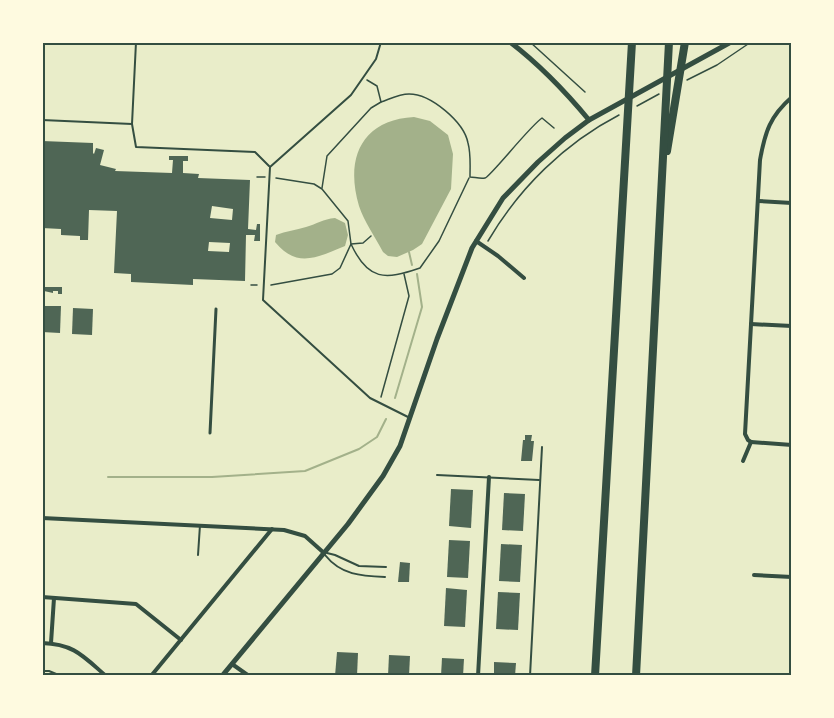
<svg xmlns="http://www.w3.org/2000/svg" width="834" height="718" viewBox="0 0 834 718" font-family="Montserrat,sans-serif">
  <rect width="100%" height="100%" fill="#e9edc9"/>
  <g fill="#a3b18a">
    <path d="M414 117 430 121 448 135 453 154 451 189 422 244 413 250 397 257 388 256 383 252C375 237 364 221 359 206 345 159 361 120 414 117Z"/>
    <path d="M335 218 345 223 348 235 345 246C318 257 297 269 275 242L276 235C286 231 296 230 306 227 317 224 323 219 335 218Z"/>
  </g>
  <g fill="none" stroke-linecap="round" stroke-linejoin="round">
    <g stroke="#a3b18a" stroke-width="2">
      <polyline points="409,252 412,265"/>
      <polyline points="395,398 422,307 417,274"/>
      <polyline points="108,477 212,477 305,471 359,449 377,437 386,419"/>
    </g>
  </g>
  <g fill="#4f6655" fill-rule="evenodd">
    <path d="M42 141 93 143V153L94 154 96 148 104 150 100 165 116 169 115 171 172 173 173 160H169V156H188V161H183V173L199 174 198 178 250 180 248 229 256 230 257 224H260V241H254L255 235H246L245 281 193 279V285L131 282V274L114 273 117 211 89 210 88 240H80V236L61 235V229L42 228ZM212 206 233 209 232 220 210 218ZM209 242 230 243 229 252 208 251Z"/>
    <polygon points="44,287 62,287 62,294 58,294 58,291 53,291 53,293 44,291"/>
    <polygon points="42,306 61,306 60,333 42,332"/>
    <polygon points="73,308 93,309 92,335 72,334"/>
    <polygon points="525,435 532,435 531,441 534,441 532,461 521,461 523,440 525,440"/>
    <polygon points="451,489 473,490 471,528 449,526"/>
    <polygon points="504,493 525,494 523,531 502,530"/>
    <polygon points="449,540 470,541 468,578 447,577"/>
    <polygon points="501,544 522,545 520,582 499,581"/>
    <polygon points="400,562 410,563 409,582 398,582"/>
    <polygon points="446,588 467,590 465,627 444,626"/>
    <polygon points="498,592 520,593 518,630 496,629"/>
    <polygon points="337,652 358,653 357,676 335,676"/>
    <polygon points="389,655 410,656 409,676 388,676"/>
    <polygon points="442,658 464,659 463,676 441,676"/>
    <polygon points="494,662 516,663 515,676 494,676"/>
  </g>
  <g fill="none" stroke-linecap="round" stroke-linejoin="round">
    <g stroke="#344e41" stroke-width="1.5">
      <polyline points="530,42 585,92"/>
      <path d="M367 80 377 86 381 102C390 99 399 94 409 94 431 94 464 122 468 143 471 154 470 165 470 177 474 177 480 179 485 178 490 177 530 126 542 118L554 128"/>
      <polyline points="687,80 717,65 751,42"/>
      <polyline points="637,106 659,94"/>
      <polyline points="257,177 265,177"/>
      <polyline points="322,188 327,156 371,108 381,102"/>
      <path d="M371 236 363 243 351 244C368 281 385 280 420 268L439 241 469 178"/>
      <path d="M488 241C519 188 565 143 619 115"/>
      <polyline points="251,285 257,285"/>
      <polyline points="271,285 332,274 340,268 351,244 348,221 322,189 314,184 276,178"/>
      <polyline points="381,397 409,296 404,274"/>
    </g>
    <g stroke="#344e41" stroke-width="2">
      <polyline points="381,42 376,59 351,95 270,167 263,300 370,398 410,418"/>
      <polyline points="42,120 132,124 136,42"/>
      <polyline points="132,124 136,147 255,152 269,166"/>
      <polyline points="437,475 539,480"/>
      <polyline points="327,553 335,555 359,566 386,567"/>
      <polyline points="198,555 200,525"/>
      <path d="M325 555C341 575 361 576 385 577"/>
      <polyline points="42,671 49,671 61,676"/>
      <polyline points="530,676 542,447"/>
    </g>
    <polyline stroke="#344e41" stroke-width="3" points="210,433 216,309"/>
    <g stroke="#344e41" stroke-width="4">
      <polyline points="758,201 792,203"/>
      <polyline points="476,241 498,256 524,278"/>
      <polyline points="751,324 792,326"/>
      <path d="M751 442 748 440 745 434 760 160C765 132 770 116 792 97"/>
      <polyline points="751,442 792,445"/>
      <polyline points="743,461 751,442"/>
      <polyline points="42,518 284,530 305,536 324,553"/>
      <polyline points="754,575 792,577"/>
      <polyline points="42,597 136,604 181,640"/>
      <path d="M42 643C74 644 83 656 106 676"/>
      <polyline points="51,643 54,598"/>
      <polyline points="232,664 249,676"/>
      <polyline points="151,676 272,529"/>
      <polyline points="478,676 489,477"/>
    </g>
    <polyline stroke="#344e41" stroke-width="5" points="222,676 348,524 383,476 400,446 437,339 472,248 503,198 538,162 565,138 589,120"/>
    <path stroke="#344e41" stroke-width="5" d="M510 42C540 65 565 91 589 120L731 42"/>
    <g stroke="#344e41" stroke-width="8">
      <polyline points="667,151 685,42"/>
      <polyline points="595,676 632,42"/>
      <polyline points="636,676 669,42"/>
    </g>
  </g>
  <rect width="834" height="718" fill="none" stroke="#fefae0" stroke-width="87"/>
  <rect x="44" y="44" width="746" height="630" fill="none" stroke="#344e41" stroke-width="2"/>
</svg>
